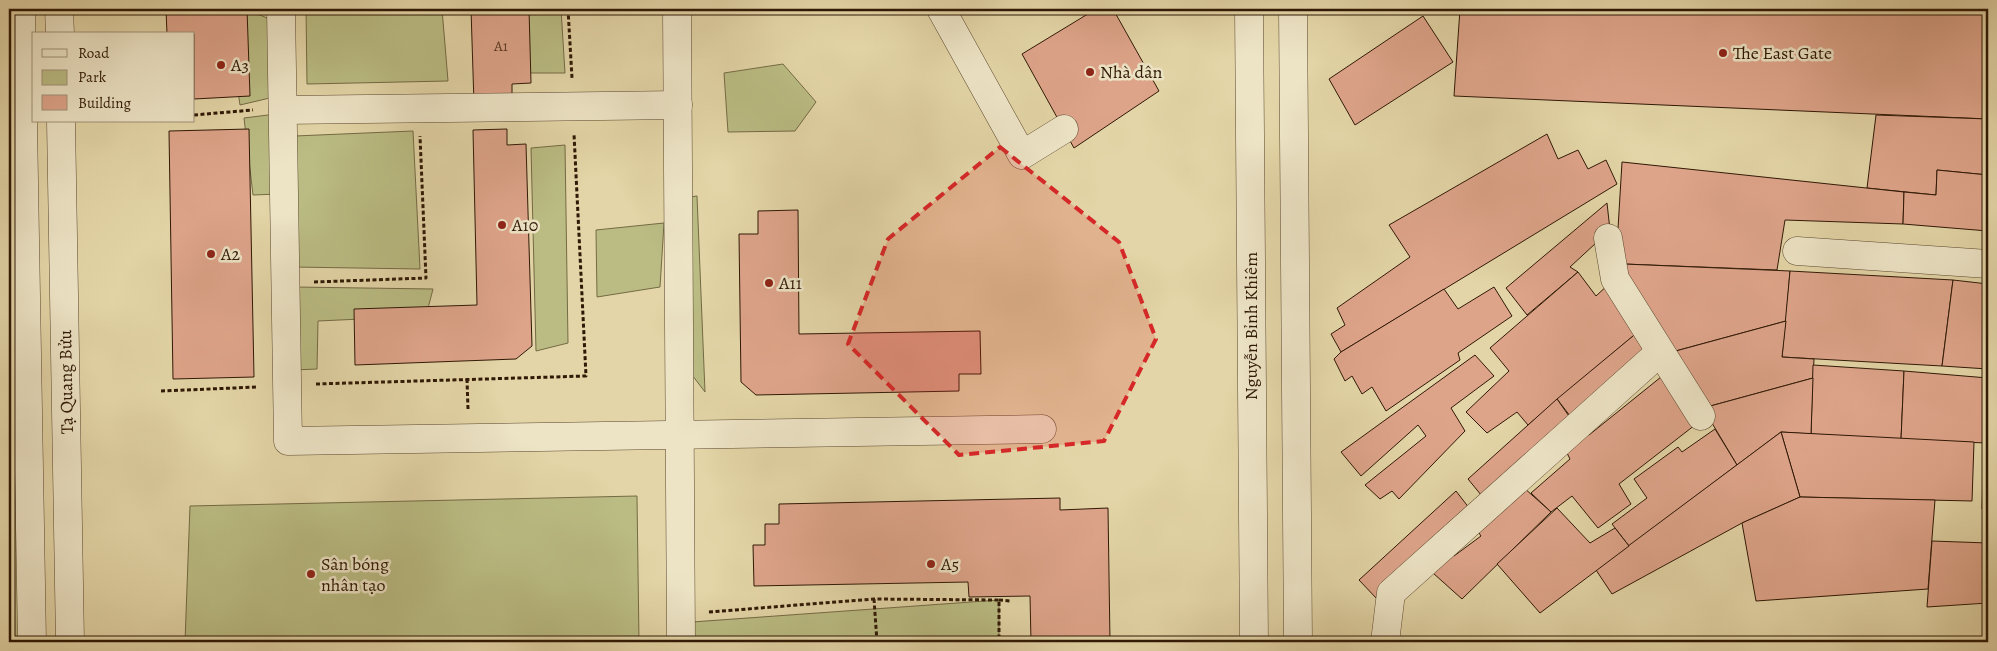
<svg xmlns="http://www.w3.org/2000/svg" width="1997" height="651" viewBox="0 0 1997 651" font-family="Alegreya,serif">
  <rect width="100%" height="100%" fill="#e3d5a7"/>
  <filter id="stains"><feTurbulence type="fractalNoise" baseFrequency=".004" numOctaves="4"/><feColorMatrix values="0 0 0 0 .2 0 0 0 0 .09 0 0 0 0 .02 0 0 0 .5 -.17"/></filter>
  <radialGradient id="worn" r=".72"><stop offset=".6" stop-color="#630" stop-opacity="0"/><stop offset="1" stop-color="#630" stop-opacity=".3"/></radialGradient>
  <g fill="#babc83" stroke="#746a44">
    <polygon points="306,9 442,9 448,81 307,84"/>
    <polygon points="526,9 561,9 565,73 528,73"/>
    <polygon points="236,11 260,15 274,21 274,97 240,105 237,85"/>
    <polygon points="783,64 816,102 795,131 728,132 724,73"/>
    <polygon points="276,114 278,194 253,195 244,118"/>
    <polygon points="413,131 420,269 293,267 295,136"/>
    <polygon points="565,145 568,343 536,351 531,148"/>
    <polygon points="697,196 705,392 686,367 682,198"/>
    <polygon points="664,223 660,287 597,297 596,230"/>
    <polygon points="27,258 28,383 9,383 9,261"/>
    <polygon points="295,287 433,289 426,316 318,321 317,369 294,370"/>
    <polygon points="9,408 34,408 38,642 17,642 9,638"/>
    <polygon points="637,496 639,642 185,642 190,506"/>
    <polygon points="999,600 999,642 679,642 678,623"/>
  </g>
  <g fill="#dea48a" stroke="#2f1805">
    <polygon points="166,9 247,9 250,96 194,99 194,34 167,34"/>
    <polygon points="471,9 529,9 531,83 512,84 512,103 474,104"/>
    <polygon points="1096,9 1113,9 1159,91 1074,148 1022,54"/>
    <polygon points="1460,9 1988,9 1988,119 1454,96"/>
    <polygon points="1423,16 1453,62 1355,125 1329,79"/>
    <polygon points="1876,115 1988,119 1988,175 1937,170 1936,195 1867,188"/>
    <polygon points="249,129 254,377 173,379 169,131"/>
    <polygon points="507,129 507,145 526,144 532,346 516,359 355,365 354,309 477,305 473,130"/>
    <polygon points="1547,134 1558,159 1578,150 1588,169 1606,160 1617,184 1341,352 1331,334 1345,325 1337,308 1410,257 1389,225"/>
    <polygon points="1622,162 1904,192 1903,224 1785,220 1777,270 1624,264 1616,262"/>
    <polygon points="1937,170 1988,175 1988,231 1903,224 1904,192 1936,195"/>
    <polygon points="1607,203 1610,230 1570,267 1578,272 1527,315 1506,288"/>
    <polygon points="798,210 799,334 980,331 981,374 959,374 959,391 756,395 741,382 739,234 758,234 758,211"/>
    <polygon points="1624,264 1790,271 1786,321 1672,352 1624,282"/>
    <polygon points="1790,271 1953,280 1942,366 1782,357"/>
    <polygon points="1578,272 1596,296 1610,283 1639,331 1528,425 1517,412 1487,433 1466,412 1509,371 1490,348"/>
    <polygon points="1953,280 1988,284 1988,369 1942,366"/>
    <polygon points="1494,287 1512,316 1458,353 1460,360 1386,411 1372,387 1362,394 1352,376 1345,381 1334,359 1341,352 1444,289 1458,309"/>
    <polygon points="1786,321 1782,357 1814,359 1813,378 1703,408 1672,352"/>
    <polygon points="1639,331 1656,354 1577,425 1557,399"/>
    <polygon points="1475,355 1494,376 1451,408 1465,431 1399,499 1392,491 1380,499 1365,485 1426,436 1418,425 1361,476 1341,452"/>
    <polygon points="1813,365 1904,371 1901,440 1811,434"/>
    <polygon points="1904,371 1988,378 1988,443 1901,440"/>
    <polygon points="1661,377 1695,425 1619,484 1631,504 1598,528 1572,496 1551,512 1531,493 1570,459 1566,451 1584,432 1589,435"/>
    <polygon points="1813,378 1811,434 1781,432 1737,465 1703,408"/>
    <polygon points="1557,399 1576,426 1486,501 1468,479"/>
    <polygon points="1715,429 1737,465 1629,546 1612,524 1647,498 1634,479 1678,447 1682,452"/>
    <polygon points="1781,432 1974,442 1972,501 1800,497"/>
    <polygon points="1781,432 1800,497 1742,523 1612,594 1596,570"/>
    <polygon points="1984,442 1988,443 1988,509 1982,509"/>
    <polygon points="1523,487 1551,512 1462,599 1433,573 1452,553 1454,556 1481,536 1477,530"/>
    <polygon points="1456,491 1473,513 1378,600 1359,580"/>
    <polygon points="1800,497 1935,500 1928,589 1756,601 1742,523"/>
    <polygon points="1060,498 1060,510 1108,508 1110,642 1031,642 1030,596 969,597 968,582 754,586 753,545 765,545 765,524 779,524 779,504"/>
    <polygon points="1557,508 1590,543 1615,528 1629,546 1540,613 1497,564"/>
    <polygon points="1932,541 1988,543 1988,603 1927,607"/>
  </g>
  <g fill="none" stroke-linecap="round" stroke-linejoin="round">
    <defs>
      <g id="minor">
        <polyline points="21,9 32,642"/>
        <polyline points="59,9 60,34"/>
        <polyline points="281,9 288,441 1042,429"/>
        <polyline points="677,9 681,642"/>
        <polyline points="941,9 1022,155 1064,129"/>
        <polyline points="1249,9 1254,642"/>
        <polyline points="1293,9 1298,642"/>
        <polyline points="283,110 678,105"/>
        <polyline points="61,121 70,642"/>
        <polyline points="1608,238 1615,279 1701,416"/>
        <polyline points="1797,251 1988,264"/>
        <polyline points="1385,642 1391,593 1660,352"/>
      </g>
    </defs>
    <use href="#minor" stroke="#5c472e" stroke-width="29"/>
    <g stroke="#2f1805" stroke-width="3" stroke-dasharray="4 2.5" stroke-linecap="butt">
      <polyline points="568,9 572,78"/>
      <polyline points="194,115 253,110"/>
      <polyline points="314,282 426,278 420,136"/>
      <polyline points="467,379 468,409"/>
      <polyline points="316,384 586,376 574,134"/>
      <polyline points="161,391 258,387"/>
      <polyline points="874,599 877,642"/>
      <polyline points="999,600 1010,601"/>
      <polyline points="709,612 874,599 999,600 999,642"/>
    </g>
    <use href="#minor" stroke="#ede4c6" stroke-width="28"/>
  </g>
  <path fill="#d62828" fill-opacity="0.2" stroke="#d62828" stroke-width="4" stroke-dasharray="10 6" stroke-linejoin="round" d="M1000 147 1119 242 1156 339 1104 441 959 455 848 344 888 239Z"/>
  <g fill="#8f2418" stroke="#ede4c6" stroke-width="2">
    <circle cx="1723" cy="53" r="5"/>
    <circle cx="221" cy="65" r="5"/>
    <circle cx="1090" cy="72" r="5"/>
    <circle cx="502" cy="225" r="5"/>
    <circle cx="211" cy="254" r="5"/>
    <circle cx="769" cy="283" r="5"/>
    <circle cx="931" cy="564" r="5"/>
    <circle cx="311" cy="574" r="5"/>
  </g>
  <g text-anchor="middle" dominant-baseline="central" stroke-width="5" stroke-linejoin="round" paint-order="stroke">
    <g font-size="15" fill="#5b3b26">
      <text x="501" y="46">A1</text>
    </g>
    <g font-size="18" fill="#2f1805" stroke="#ede4c6" text-anchor="start">
      <text x="1733" y="53">The East Gate</text>
      <text x="231" y="65">A3</text>
      <text x="1100" y="72">Nhà dân</text>
      <text x="512" y="225">A10</text>
      <text x="221" y="254">A2</text>
      <text x="779" y="283">A11</text>
      <text x="321" y="564">Sân bóng<tspan x="321" dy="21">nhân tạo</tspan></text>
      <text x="941" y="564">A5</text>
    </g>
    <g font-size="18" fill="#2f1805" stroke="#ede4c6">
      <text transform="translate(1251 326) rotate(-90)">Nguyễn Bỉnh Khiêm</text>
      <text transform="translate(66 382) rotate(-91)">Tạ Quang Bửu</text>
    </g>
  </g>
  <rect width="1997" height="651" fill="none" stroke="#e3d5a7" stroke-width="30"/>
  <rect x="10" y="10" width="1977" height="631" fill="none" stroke="#2f1805" stroke-width="2.5"/>
  <rect x="15" y="15" width="1967" height="621" fill="none" stroke="#2f1805"/>
  <rect x="32" y="32" width="162" height="90" fill="#ede4c6" stroke="#a19279"/>
  <rect x="42" y="49" width="25" height="8" fill="#ede4c6" stroke="#a19279"/>
  <text x="78" y="58" font-size="15" fill="#2f1805">Road</text>
  <rect x="42" y="70" width="25" height="15" fill="#babc83" stroke="#a19279"/>
  <text x="78" y="82" font-size="15" fill="#2f1805">Park</text>
  <rect x="42" y="95" width="25" height="15" fill="#dea48a" stroke="#a19279"/>
  <text x="78" y="108" font-size="15" fill="#2f1805">Building</text>
  <rect width="100%" height="100%" filter="url(#stains)"/>
  <rect width="100%" height="100%" fill="url(#worn)"/>
</svg>
